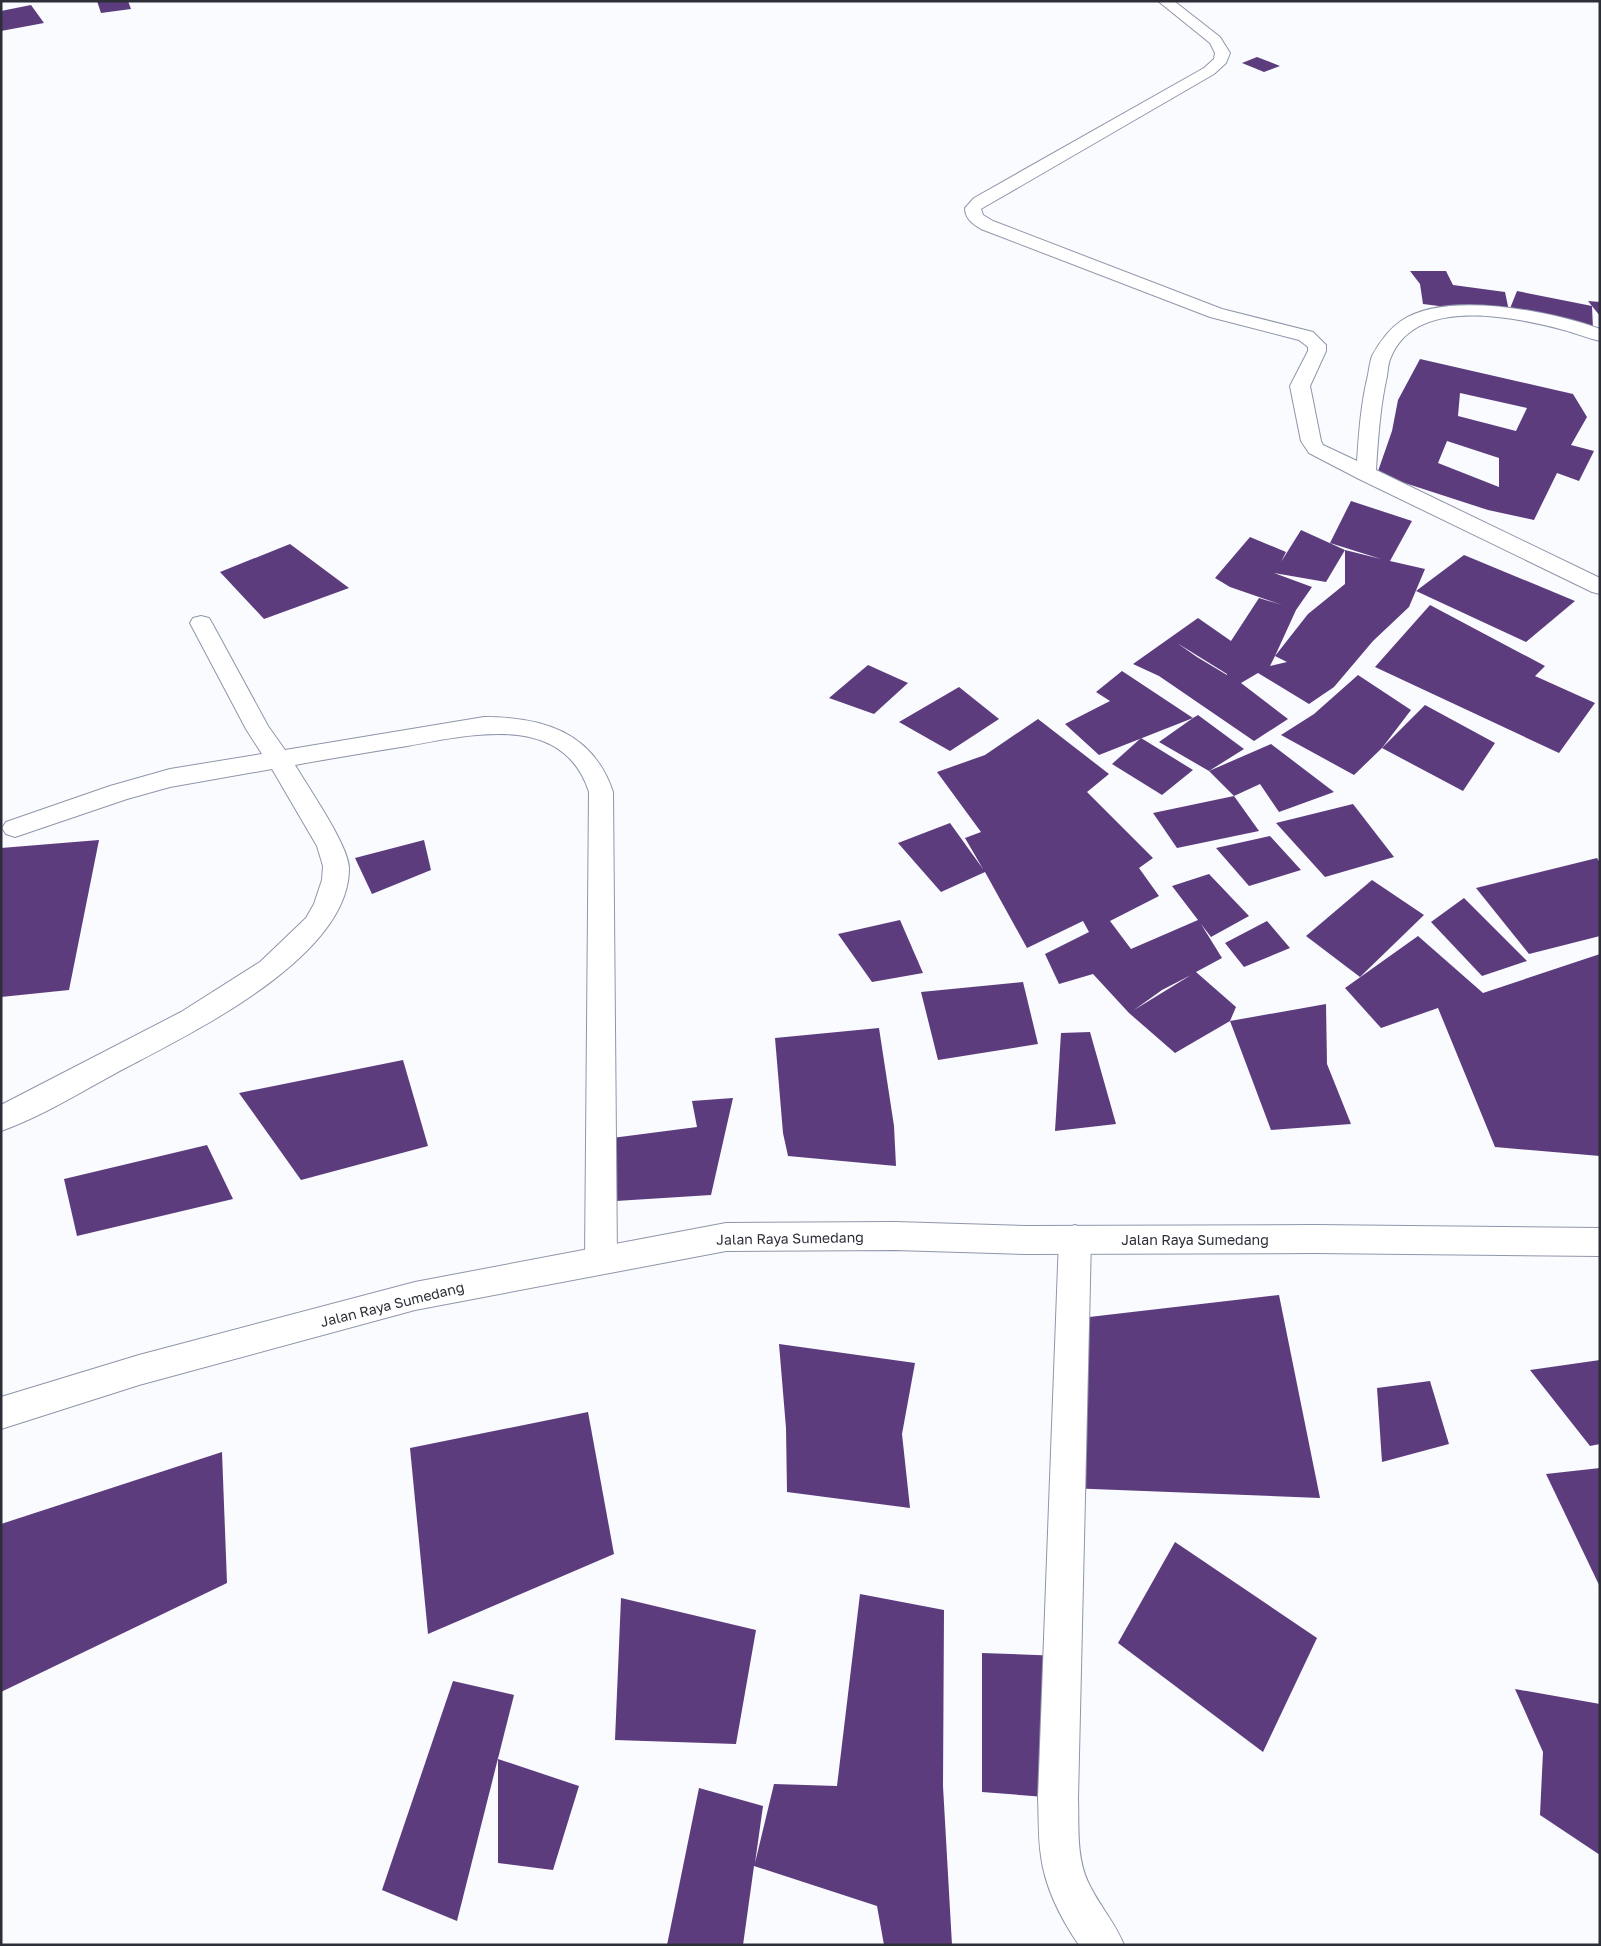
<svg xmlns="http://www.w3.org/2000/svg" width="1601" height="1946" viewBox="0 0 1601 1946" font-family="'Golos Text',sans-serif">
  <rect width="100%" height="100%" fill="#f9fbff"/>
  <g fill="#5d3c7e" fill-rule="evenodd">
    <polygon points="97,1 128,1 131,9 101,13"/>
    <polygon points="31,5 44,23 1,31 1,11"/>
    <polygon points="1257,57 1280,66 1264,72 1242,63"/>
    <polygon points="1410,271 1446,271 1453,285 1505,292 1509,311 1517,291 1592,306 1588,301 1600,302 1600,316 1592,306 1593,329 1510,315 1423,304 1420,284"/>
    <path d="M1420 359 1573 394 1587 417 1571 445 1594 451 1579 481 1557 473 1534 520 1488 510 1377 474 1392 431 1398 400ZM1460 393 1527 408 1516 431 1458 416ZM1447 441 1499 458V487L1438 463Z"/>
    <path d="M1351 501 1412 521 1390 561 1425 569 1409 607 1373 641 1334 687 1309 704 1258 673 1241 683 1288 719 1254 741 1159 676 1133 664 1198 618 1231 641 1259 598 1282 605 1230 587 1215 578 1250 537 1286 552 1281 562 1301 530 1345 550 1326 582 1274 573 1312 587 1296 610 1275 656 1308 614 1345 584V550L1381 559 1330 543ZM1177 643 1227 674V675L1197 657ZM1275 656 1287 662 1270 666Z"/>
    <polygon points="290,544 349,588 264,619 220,572"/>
    <polygon points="1464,555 1575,601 1526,642 1416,591"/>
    <polygon points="1430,605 1545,666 1535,676 1595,703 1559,753 1375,667"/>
    <polygon points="868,665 908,683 874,714 829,698"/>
    <polygon points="1122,671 1193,718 1198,715 1244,749 1209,771 1159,742 1193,718 1099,755 1065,724 1110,701 1096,692"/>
    <polygon points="1358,675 1411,710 1382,748 1354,775 1281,735 1314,714"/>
    <polygon points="959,687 999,719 950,751 899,722"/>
    <polygon points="1425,705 1495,743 1463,791 1382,748"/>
    <path d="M1038 719 1109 774 1087 792 1153 858 1139 868 1159 896 1110 921 1131 949 1198 920 1172 886 1209 874 1249 916 1211 937 1201 924 1222 958 1196 972 1236 1007 1230 1021 1326 1004 1327 1064 1351 1124 1271 1130 1230 1021 1175 1053 1129 1013 1093 974 1059 984 1045 954 1089 932 1083 921 1027 948 985 872 941 892 898 843 950 823 983 869 965 838 981 832 937 772 985 755ZM1191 975 1134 1010 1162 990Z"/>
    <polygon points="1141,738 1193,770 1162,795 1112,764"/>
    <polygon points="1271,744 1334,792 1279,812 1260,784 1234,796 1209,771"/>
    <polygon points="1234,796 1259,831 1177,848 1153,813"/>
    <polygon points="1353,804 1394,857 1325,877 1276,823"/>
    <polygon points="1270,836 1301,870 1249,886 1216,848"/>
    <polygon points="99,840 69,990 1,997 1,848"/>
    <polygon points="424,840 431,870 372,894 355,858"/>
    <polygon points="1597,858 1600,863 1600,936 1529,954 1476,888"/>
    <polygon points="1372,880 1424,915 1360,977 1306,936"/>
    <polygon points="1464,898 1527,961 1482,976 1431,922"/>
    <polygon points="900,920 923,973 872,982 838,934"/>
    <polygon points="1267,921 1290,948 1244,967 1225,943"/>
    <polygon points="1418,936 1483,993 1600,954 1600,1156 1495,1147 1438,1008 1381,1028 1345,988"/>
    <polygon points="1023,982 1038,1044 938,1060 921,992"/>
    <polygon points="879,1028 894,1126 896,1166 788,1156 783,1133 775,1038"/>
    <polygon points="1090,1032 1116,1124 1055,1131 1061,1033"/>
    <polygon points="403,1060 428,1146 301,1180 239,1093"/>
    <polygon points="733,1098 711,1195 600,1202 612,1138 697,1127 692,1101"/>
    <polygon points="207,1145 233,1199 77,1236 64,1179"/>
    <polygon points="1279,1295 1320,1498 1067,1488 1072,1319"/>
    <polygon points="779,1344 915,1363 902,1434 910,1508 787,1492 786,1428"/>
    <polygon points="1600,1360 1600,1444 1590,1446 1530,1370"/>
    <polygon points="1430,1381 1449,1444 1382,1462 1377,1388"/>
    <polygon points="588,1412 614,1554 428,1634 410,1448"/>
    <polygon points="222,1452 227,1583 1,1692 1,1524"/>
    <polygon points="1600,1468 1600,1587 1546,1474"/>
    <polygon points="1175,1542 1317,1638 1263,1752 1118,1643"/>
    <polygon points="860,1594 944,1610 943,1786 952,1945 884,1945 877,1906 754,1866 743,1945 667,1945 699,1788 763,1806 755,1863 774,1784 837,1786"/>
    <polygon points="621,1598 756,1630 736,1744 615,1740"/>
    <polygon points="982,1653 1062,1656 1058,1798 982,1792"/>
    <polygon points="453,1681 514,1695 457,1921 382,1890"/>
    <polygon points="1515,1689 1600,1704 1600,1855 1540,1815 1543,1752"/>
    <polygon points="498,1759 579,1786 553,1870 498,1863"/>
  </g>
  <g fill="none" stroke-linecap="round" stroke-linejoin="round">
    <defs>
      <g id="street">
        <path d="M1158 1H1174L1220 37 1230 53 1226 63 1214 74 986 206 981 209 983 215 993 221 1222 309 1313 332 1326 345V351L1310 386 1321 441 1323 445 1357 461C1359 432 1361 403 1368 375 1369 369 1370 362 1372 356 1379 343 1389 329 1401 321 1446 290 1551 311 1600 329V341C1586 338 1573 332 1560 329 1510 316 1416 297 1391 357 1388 363 1388 370 1387 376 1380 407 1378 439 1376 470L1600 578V594L1592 592 1359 479 1309 453 1301 441 1290 386 1308 351V347L1299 340 1210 317 981 229C973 224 965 219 965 208L974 198 1204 68 1214 59 1215 53 1210 43Z"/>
        <path d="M201 616 209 618 212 623 268 726 285 750 484 717C543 717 593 732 613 792L617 1260 612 1270 601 1274 590 1270 585 1260 589 792C563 711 470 735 407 746 370 752 332 758 295 765 308 787 349 846 349 868 350 959 185 1036 116 1073 79 1093 41 1117 1 1131V1105L181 1012 260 962 306 918 314 904 322 880 323 866 317 846 272 769 170 787 127 799 15 837 6 834 2 828 6 822 110 786 170 769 262 754 246 729 190 623 193 618Z"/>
        <path d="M1075 1225 1086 1229 1091 1239 1078 1798C1079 1826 1076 1856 1088 1882 1098 1904 1115 1922 1124 1945H1079C1061 1919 1045 1887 1041 1856 1038 1837 1039 1817 1038 1798L1059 1239 1064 1229Z"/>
      </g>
      <polygon id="highway" points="895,1222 1027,1226 1315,1225 1600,1228 1600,1256 1315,1253 1027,1254 895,1250 726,1251 415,1310 139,1385 1,1429 1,1397 139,1355 415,1282 726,1223"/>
    </defs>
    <use href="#street" stroke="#8f96aa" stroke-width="2"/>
    <use href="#highway" stroke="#8f96aa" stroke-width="2"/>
    <use href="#street" fill="#fff" fill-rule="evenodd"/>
    <use href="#highway" fill="#fff" fill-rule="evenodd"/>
  </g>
  <g text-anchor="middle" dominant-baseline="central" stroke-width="5" stroke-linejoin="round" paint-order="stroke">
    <g font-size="14" fill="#2c2f37" stroke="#fff">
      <text transform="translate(790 1238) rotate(-1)">Jalan Raya Sumedang</text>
      <text x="1195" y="1239">Jalan Raya Sumedang</text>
      <text transform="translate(392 1304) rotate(-14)">Jalan Raya Sumedang</text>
    </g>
  </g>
  <rect width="1601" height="1946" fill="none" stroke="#2c2f37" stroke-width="5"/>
</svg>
